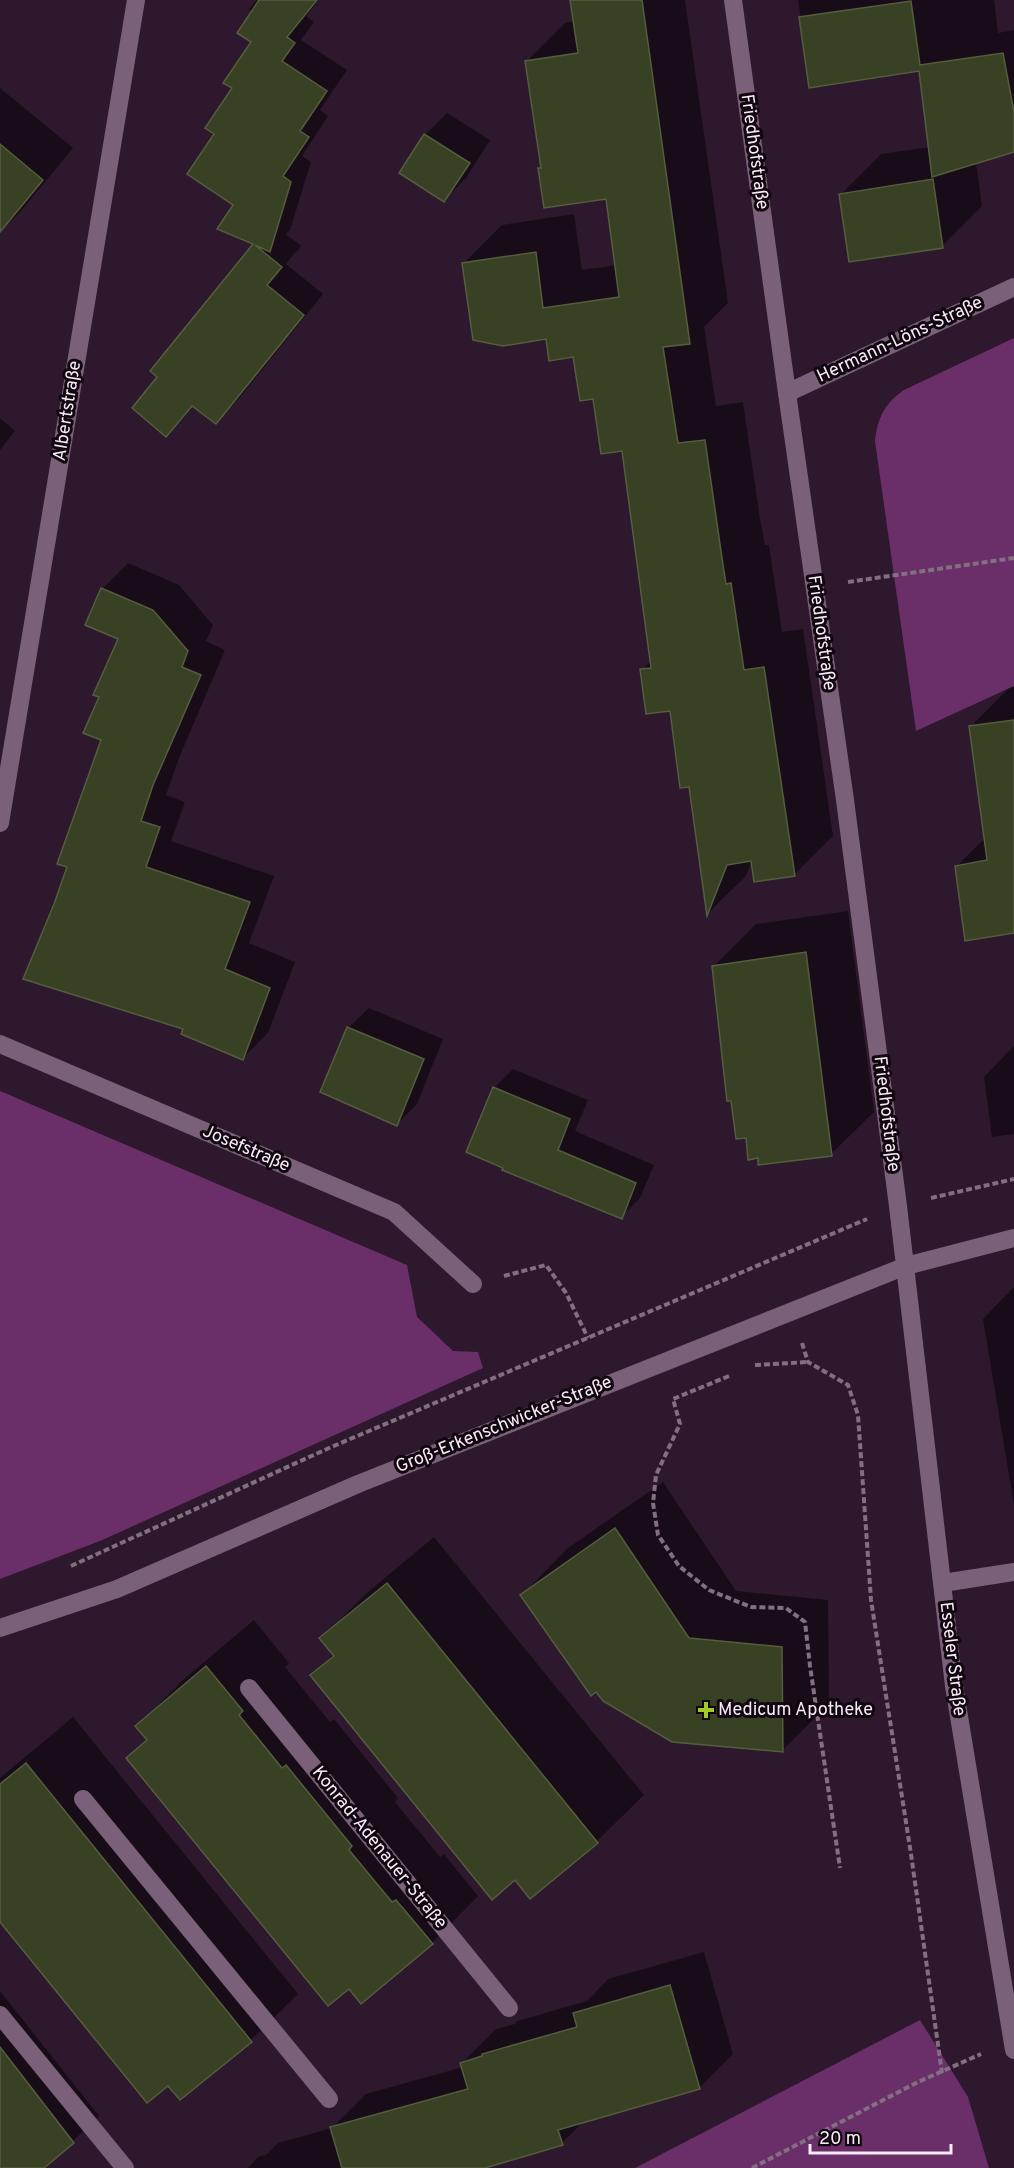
<svg xmlns="http://www.w3.org/2000/svg" width="1014" height="2168" viewBox="0 0 1014 2168" font-family="Overpass,sans-serif">
  <rect width="100%" height="100%" fill="#2e182d"/>
  <g fill="#6a2f68">
    <path d="M1014 338V686L916 731 875 441C877 418 885 403 904 390Z"/>
    <polygon points="0,1091 407,1265 417,1317 453,1351 478,1352 483,1368 100,1541 0,1579"/>
    <polygon points="920,2020 968,2097 989,2168 635,2168"/>
  </g>
  <g fill="#0007">
    <polygon points="257,0 319,0 306,16 314,22 301,40 347,70 320,110 328,116 302,156 311,162 290,230 286,234 301,246 286,264 323,294 236,402 215,422 194,405 166,435 159,377 256,244 235,205 216,133 253,41 253,12 249,9"/>
    <polygon points="571,0 685,0 728,303 704,327 716,406 743,402 760,519 765,545 769,545 782,632 803,629 833,836 794,875 752,859 746,876 708,913 690,785 672,709 642,670 652,660 623,450 594,397 574,356 547,337 464,263 502,225 574,214 582,270 617,265 607,197 539,169 542,166 527,61 565,23 574,21"/>
    <polygon points="798,0 994,0 998,33 1014,30 1014,151 976,162 982,206 942,246 841,194 881,154 930,147 920,70 811,86"/>
    <polygon points="0,88 73,148 21,211 0,232"/>
    <polygon points="447,113 490,140 466,178 444,200 425,135"/>
    <polygon points="0,418 15,431 0,450"/>
    <polygon points="128,563 179,585 213,625 206,641 225,650 179,758 166,795 185,802 171,841 274,876 249,943 295,962 268,1033 243,1058 185,1028 56,905 68,866 102,740 101,696 120,638 102,589"/>
    <polygon points="1014,687 1014,932 956,867 986,837 970,727 1009,688"/>
    <polygon points="848,911 874,1112 831,1154 759,1156 747,1136 714,966 756,924"/>
    <polygon points="369,1008 443,1039 417,1104 397,1124 348,1028"/>
    <polygon points="1014,1046 1014,1134 992,1137 984,1077"/>
    <polygon points="513,1069 588,1100 575,1131 654,1165 640,1198 621,1217 494,1088"/>
    <polygon points="1013,1288 1014,1288 1014,1505 983,1319"/>
    <polygon points="663,1482 736,1591 828,1600 829,1704 782,1751 522,1595 568,1548"/>
    <polygon points="434,1537 644,1795 597,1841 530,1897 516,1878 312,1676 334,1654 321,1638 368,1592"/>
    <polygon points="254,1620 289,1663 285,1667 330,1722 334,1719 398,1798 395,1802 440,1857 444,1854 478,1896 432,1943 128,1758 147,1739 137,1726 184,1679"/>
    <polygon points="73,1717 298,1994 251,2040 0,1920 0,1778"/>
    <polygon points="704,1952 733,2054 699,2088 584,2121 562,2143 480,2168 248,2168 258,2157 266,2155 278,2143 332,2128 366,2094 463,2067 462,2063 496,2029 515,2024 517,2021 587,2001 608,1979"/>
    <polygon points="0,1991 99,2116 73,2141 41,2168 0,2168"/>
  </g>
  <g fill="#384123" stroke="#545e3e" stroke-width="1.5">
    <polygon points="259,0 317,0 287,37 295,43 282,61 327,91 300,131 309,137 283,176 291,182 270,252 255,245 282,267 267,285 304,315 216,424 192,406 166,437 132,408 157,377 150,371 253,244 217,229 233,205 187,174 214,134 205,128 232,88 223,83 251,42 237,33"/>
    <polygon points="570,0 642,0 690,344 663,347 678,443 705,440 722,558 726,584 731,583 744,670 764,667 795,876 754,882 751,861 727,865 707,916 689,787 680,788 670,711 646,714 640,669 651,668 622,451 601,454 593,399 580,401 573,357 549,361 546,339 503,346 473,340 462,263 536,252 543,308 619,297 606,199 544,208 538,168 541,168 525,61 578,53"/>
    <polygon points="911,1 920,65 1003,53 1014,112 1014,152 932,177 919,71 809,88 799,17"/>
    <polygon points="424,134 470,163 444,202 399,173"/>
    <polygon points="0,144 43,180 0,232"/>
    <polygon points="933,179 943,248 849,262 839,194"/>
    <polygon points="101,588 153,610 188,651 182,667 201,675 153,785 141,821 160,827 146,867 250,902 225,969 270,988 243,1060 181,1034 183,1029 23,979 54,904 67,867 57,864 101,740 83,733 99,697 93,695 118,639 85,625"/>
    <polygon points="1014,720 1014,933 965,941 955,866 987,860 969,726"/>
    <polygon points="806,952 832,1156 758,1165 758,1158 748,1160 746,1138 736,1139 731,1101 727,1101 712,966"/>
    <polygon points="347,1027 424,1059 397,1126 320,1092"/>
    <polygon points="493,1087 570,1119 558,1150 636,1183 622,1219 502,1170 503,1168 466,1152"/>
    <polygon points="615,1528 689,1638 782,1647 783,1752 672,1742 603,1701 596,1692 591,1696 520,1595"/>
    <polygon points="387,1583 598,1843 530,1899 515,1880 492,1900 310,1675 334,1656 319,1638"/>
    <polygon points="206,1666 243,1711 239,1715 282,1768 286,1765 352,1846 349,1850 392,1902 396,1900 433,1944 361,2004 349,1989 328,2006 126,1758 147,1740 135,1726"/>
    <polygon points="26,1763 252,2042 180,2100 168,2086 147,2103 0,1922 0,1784"/>
    <polygon points="670,1985 700,2089 558,2130 563,2145 485,2168 342,2168 330,2127 468,2089 460,2063 482,2056 482,2054 577,2027 573,2013"/>
    <polygon points="0,2047 74,2143 44,2168 0,2168"/>
  </g>
  <g fill="none" stroke-linecap="round" stroke-linejoin="round">
    <g stroke="#826f80" stroke-width="4" stroke-dasharray="6 3" stroke-linecap="butt">
      <polyline points="848,582 1014,558"/>
      <polyline points="931,1198 1014,1179"/>
      <polyline points="504,1276 546,1265 566,1293 588,1338"/>
      <polyline points="802,1343 808,1362 848,1385 858,1415 871,1600 911,1854 942,2073"/>
      <polyline points="755,1365 808,1362"/>
      <polyline points="729,1376 673,1399 680,1424 656,1475 653,1503 658,1535 679,1566 709,1590 751,1607 786,1608 805,1622 810,1666 840,1868"/>
      <polyline points="71,1566 329,1448 867,1219"/>
      <polyline points="752,2168 918,2082 981,2054"/>
    </g>
    <polyline stroke="#7a6078" stroke-width="18" points="943,1583 1014,1572"/>
    <g stroke="#7a6078" stroke-width="18">
      <polyline points="787,393 1014,287"/>
      <polyline points="0,823 136,0"/>
      <polyline points="0,1044 394,1212 473,1284"/>
      <polyline points="249,1688 509,2008"/>
      <polyline points="83,1799 329,2099"/>
      <polyline points="0,2015 125,2168"/>
    </g>
    <g stroke="#7a6078" stroke-width="18">
      <polyline points="733,0 787,393 845,800 898,1206 954,1686 1014,2050"/>
      <polyline points="0,1628 117,1589 358,1484 906,1266 1014,1238"/>
    </g>
  </g>
  <path fill="#a3c926" stroke="#110710" stroke-width="2" d="M703 1701h6v6h6v6h-6v6h-6v-6h-6v-6h6z"/>
  <g text-anchor="middle" dominant-baseline="central" stroke-width="6" stroke-linejoin="round" paint-order="stroke">
    <g font-size="18" fill="#f9eaf7" stroke="#110710">
      <text transform="translate(754 152) rotate(82)">Friedhofstraße</text>
      <text transform="translate(900 340) rotate(-25)">Hermann-Löns-Straße</text>
      <text transform="translate(68 411) rotate(-81)">Albertstraße</text>
      <text transform="translate(821 633) rotate(82)">Friedhofstraße</text>
      <text transform="translate(886 1114) rotate(83)">Friedhofstraße</text>
      <text transform="translate(246 1149) rotate(23)">Josefstraße</text>
      <text transform="translate(504 1425) rotate(-22)">Groß-Erkenschwicker-Straße</text>
      <text transform="translate(952 1659) rotate(83)">Esseler Straße</text>
      <text transform="translate(379 1848) rotate(51)">Konrad-Adenauer-Straße</text>
    </g>
    <g font-size="18" fill="#f9eaf7" stroke="#110710" text-anchor="start">
      <text x="718" y="1710">Medicum Apotheke</text>
    </g>
  </g>
  <path d="M810 2144v9h141v-9" fill="none" stroke="#f9eaf7" stroke-width="3"/>
  <text x="819" y="2144" font-size="18" fill="#f9eaf7" stroke="#110710" stroke-width="4.5" paint-order="stroke">20 m</text>
</svg>
